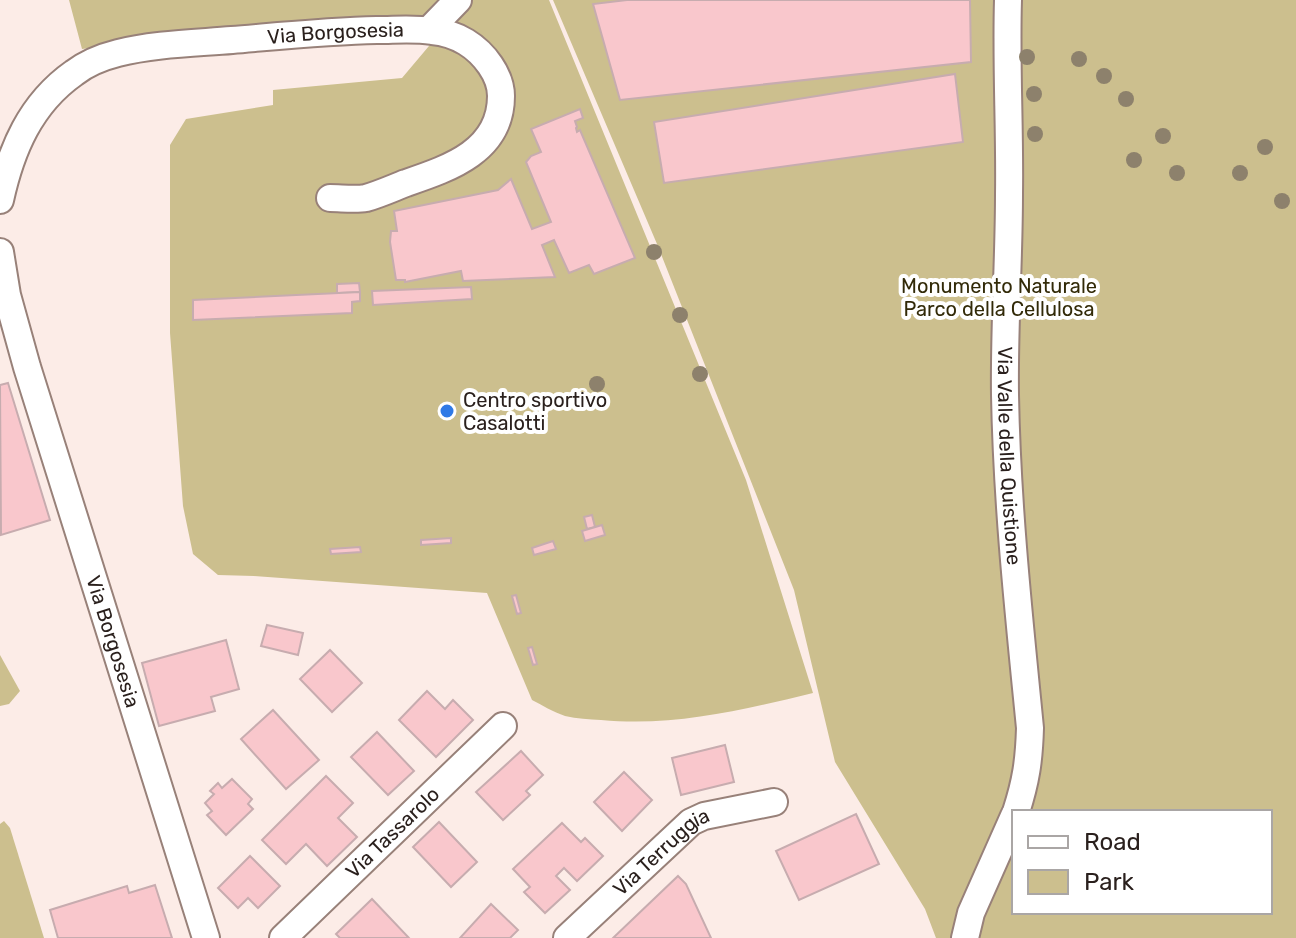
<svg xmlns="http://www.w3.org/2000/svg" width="1296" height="938" viewBox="0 0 1296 938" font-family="Rubik,sans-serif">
  <rect width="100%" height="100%" fill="#fcece7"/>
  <g fill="#ccbf8e" fill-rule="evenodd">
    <path d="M69 0H549L746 480 813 693C743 710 674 727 601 720 589 719 577 719 565 716 553 712 542 705 532 700L487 593 254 576 218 575 193 554 183 506 170 333V145L186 119 273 105V90L402 78 445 27 426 15 313 21 82 49Z"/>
    <path d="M553 0H1296V938H936L925 909 835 762 794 590 657 244ZM1014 812H1270V912H1014Z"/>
    <polygon points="0,655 20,691 9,704 0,706"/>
    <polygon points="4,821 10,828 44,938 0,938 0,824"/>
  </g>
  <g fill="#f9c7cc" stroke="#c7acaf" stroke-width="2">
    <polygon points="627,0 970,0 971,62 620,100 593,4"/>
    <polygon points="955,74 963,142 664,183 654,122"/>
    <polygon points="580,109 583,118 575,121 577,127 576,128 577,132 580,130 635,258 594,274 589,265 569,273 554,240 542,245 555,277 463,281 461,271 405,282 405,280 396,280 390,242 391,231 397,231 394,211 498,190 511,179 532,229 551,222 526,162 531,156 541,152 531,129"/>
    <polygon points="359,283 360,292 337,293 337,284"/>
    <polygon points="471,287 472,299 373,305 372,291"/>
    <polygon points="360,292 360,301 352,302 352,313 193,320 193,300"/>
    <polygon points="8,383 50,520 1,535 0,385"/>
    <polygon points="592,515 595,527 587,529 584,517"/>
    <polygon points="602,525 605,535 585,541 582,531"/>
    <polygon points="451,538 451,543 421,545 421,540"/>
    <polygon points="553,541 556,549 534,555 532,548"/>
    <polygon points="360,547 361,552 331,554 330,549"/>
    <polygon points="516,595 521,613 517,614 512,596"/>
    <polygon points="267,625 303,633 298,655 261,646"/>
    <polygon points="226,640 239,689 211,697 215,711 159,726 142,663"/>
    <polygon points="532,647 537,664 533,665 528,648"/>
    <polygon points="330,650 362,683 332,712 300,679"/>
    <polygon points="427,691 445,709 453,700 473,720 436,757 399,720"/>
    <polygon points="273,710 319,760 286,789 241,739"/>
    <polygon points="377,732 414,771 388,795 351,757"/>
    <polygon points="725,745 734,782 681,795 672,758"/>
    <polygon points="521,751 543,775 526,791 530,795 503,820 476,792"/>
    <polygon points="624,772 652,800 622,831 594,802"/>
    <polygon points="326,776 353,803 338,818 357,837 327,866 306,844 286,864 262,840"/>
    <polygon points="232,779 252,799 248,804 253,809 226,835 207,815 212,811 205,803 214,794 210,791 218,783 222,788"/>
    <polygon points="856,814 879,864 799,900 776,851"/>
    <polygon points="439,822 477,862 451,887 413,847"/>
    <polygon points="562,823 581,842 585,838 603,856 577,881 564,868 556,876 570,890 545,913 524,892 530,887 513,869"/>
    <polygon points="250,856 280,886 258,908 248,898 238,908 218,888"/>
    <polygon points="678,876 686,884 711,938 613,938"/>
    <polygon points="155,885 172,938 58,938 50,910 127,886 129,893"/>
    <polygon points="372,899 409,938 340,938 336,934"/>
    <polygon points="491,904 518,930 510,938 460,938"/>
  </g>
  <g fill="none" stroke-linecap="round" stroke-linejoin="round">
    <defs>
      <g id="minor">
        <path id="s1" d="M1008 0C1006 65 1010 129 1009 194 1009 261 1004 328 1005 395 1007 506 1019 617 1030 728 1029 761 1026 781 1016 812"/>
        <polyline points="429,30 458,0"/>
        <path id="s2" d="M0 200C11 150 30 104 74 73 87 63 102 57 118 53 152 44 196 43 232 40 280 36 329 31 377 30 395 30 414 28 432 31 444 32 456 36 466 42 484 53 501 75 501 96 501 151 450 168 406 183 393 188 380 194 366 198 355 200 341 198 330 198"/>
        <path id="s3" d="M0 252 7 295 27 367 206 938"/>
        <path id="s4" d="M283 938 503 726"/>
        <path id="s5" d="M567 938 691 822 704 816 774 802"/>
        <polyline points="965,938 971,913 1014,816"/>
      </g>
    </defs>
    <use href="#minor" stroke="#988179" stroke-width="30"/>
    <use href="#minor" stroke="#fff" stroke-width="26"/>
  </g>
  <g fill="#8d816c">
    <circle cx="1027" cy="57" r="8"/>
    <circle cx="1079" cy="59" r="8"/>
    <circle cx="1104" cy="76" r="8"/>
    <circle cx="1034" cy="94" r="8"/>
    <circle cx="1126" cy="99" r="8"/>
    <circle cx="1035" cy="134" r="8"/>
    <circle cx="1163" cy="136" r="8"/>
    <circle cx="1265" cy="147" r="8"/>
    <circle cx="1134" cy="160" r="8"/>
    <circle cx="1177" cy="173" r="8"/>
    <circle cx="1240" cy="173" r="8"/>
    <circle cx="1282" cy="201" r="8"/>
    <circle cx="654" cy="252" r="8"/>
    <circle cx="680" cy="315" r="8"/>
    <circle cx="700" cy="374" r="8"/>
    <circle cx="597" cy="384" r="8"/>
  </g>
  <circle fill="#307ae6" stroke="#fff" stroke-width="3" cx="447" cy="411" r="8"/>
  <g text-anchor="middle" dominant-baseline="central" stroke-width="8" stroke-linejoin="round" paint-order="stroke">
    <g font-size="20" fill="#2a201d" stroke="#fff">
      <text stroke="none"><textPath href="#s2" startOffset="418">Via Borgosesia</textPath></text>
      <text stroke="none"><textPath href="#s1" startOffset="456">Via Valle della Quistione</textPath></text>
      <text stroke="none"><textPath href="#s3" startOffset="406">Via Borgosesia</textPath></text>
      <text stroke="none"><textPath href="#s4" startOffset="152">Via Tassarolo</textPath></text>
      <text stroke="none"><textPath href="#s5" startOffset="128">Via Terruggia</textPath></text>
    </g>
    <g font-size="20" fill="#322a08" stroke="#fff">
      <text x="999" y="286">Monumento Naturale<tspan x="999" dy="23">Parco della Cellulosa</tspan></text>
    </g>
    <g font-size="20" fill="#2a201d" stroke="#fff" text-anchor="start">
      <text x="463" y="400">Centro sportivo<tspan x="463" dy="23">Casalotti</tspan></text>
    </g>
  </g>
  <rect x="1012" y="810" width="260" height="104" fill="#ffffff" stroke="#aaa6a5" stroke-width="2"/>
  <rect x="1028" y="836" width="40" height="12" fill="#ffffff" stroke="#aaa6a5" stroke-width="2"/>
  <text x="1084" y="850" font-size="24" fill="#2a201d">Road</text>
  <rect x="1028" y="870" width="40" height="24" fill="#ccbf8e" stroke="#aaa6a5" stroke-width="2"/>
  <text x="1084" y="890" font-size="24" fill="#2a201d">Park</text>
</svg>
